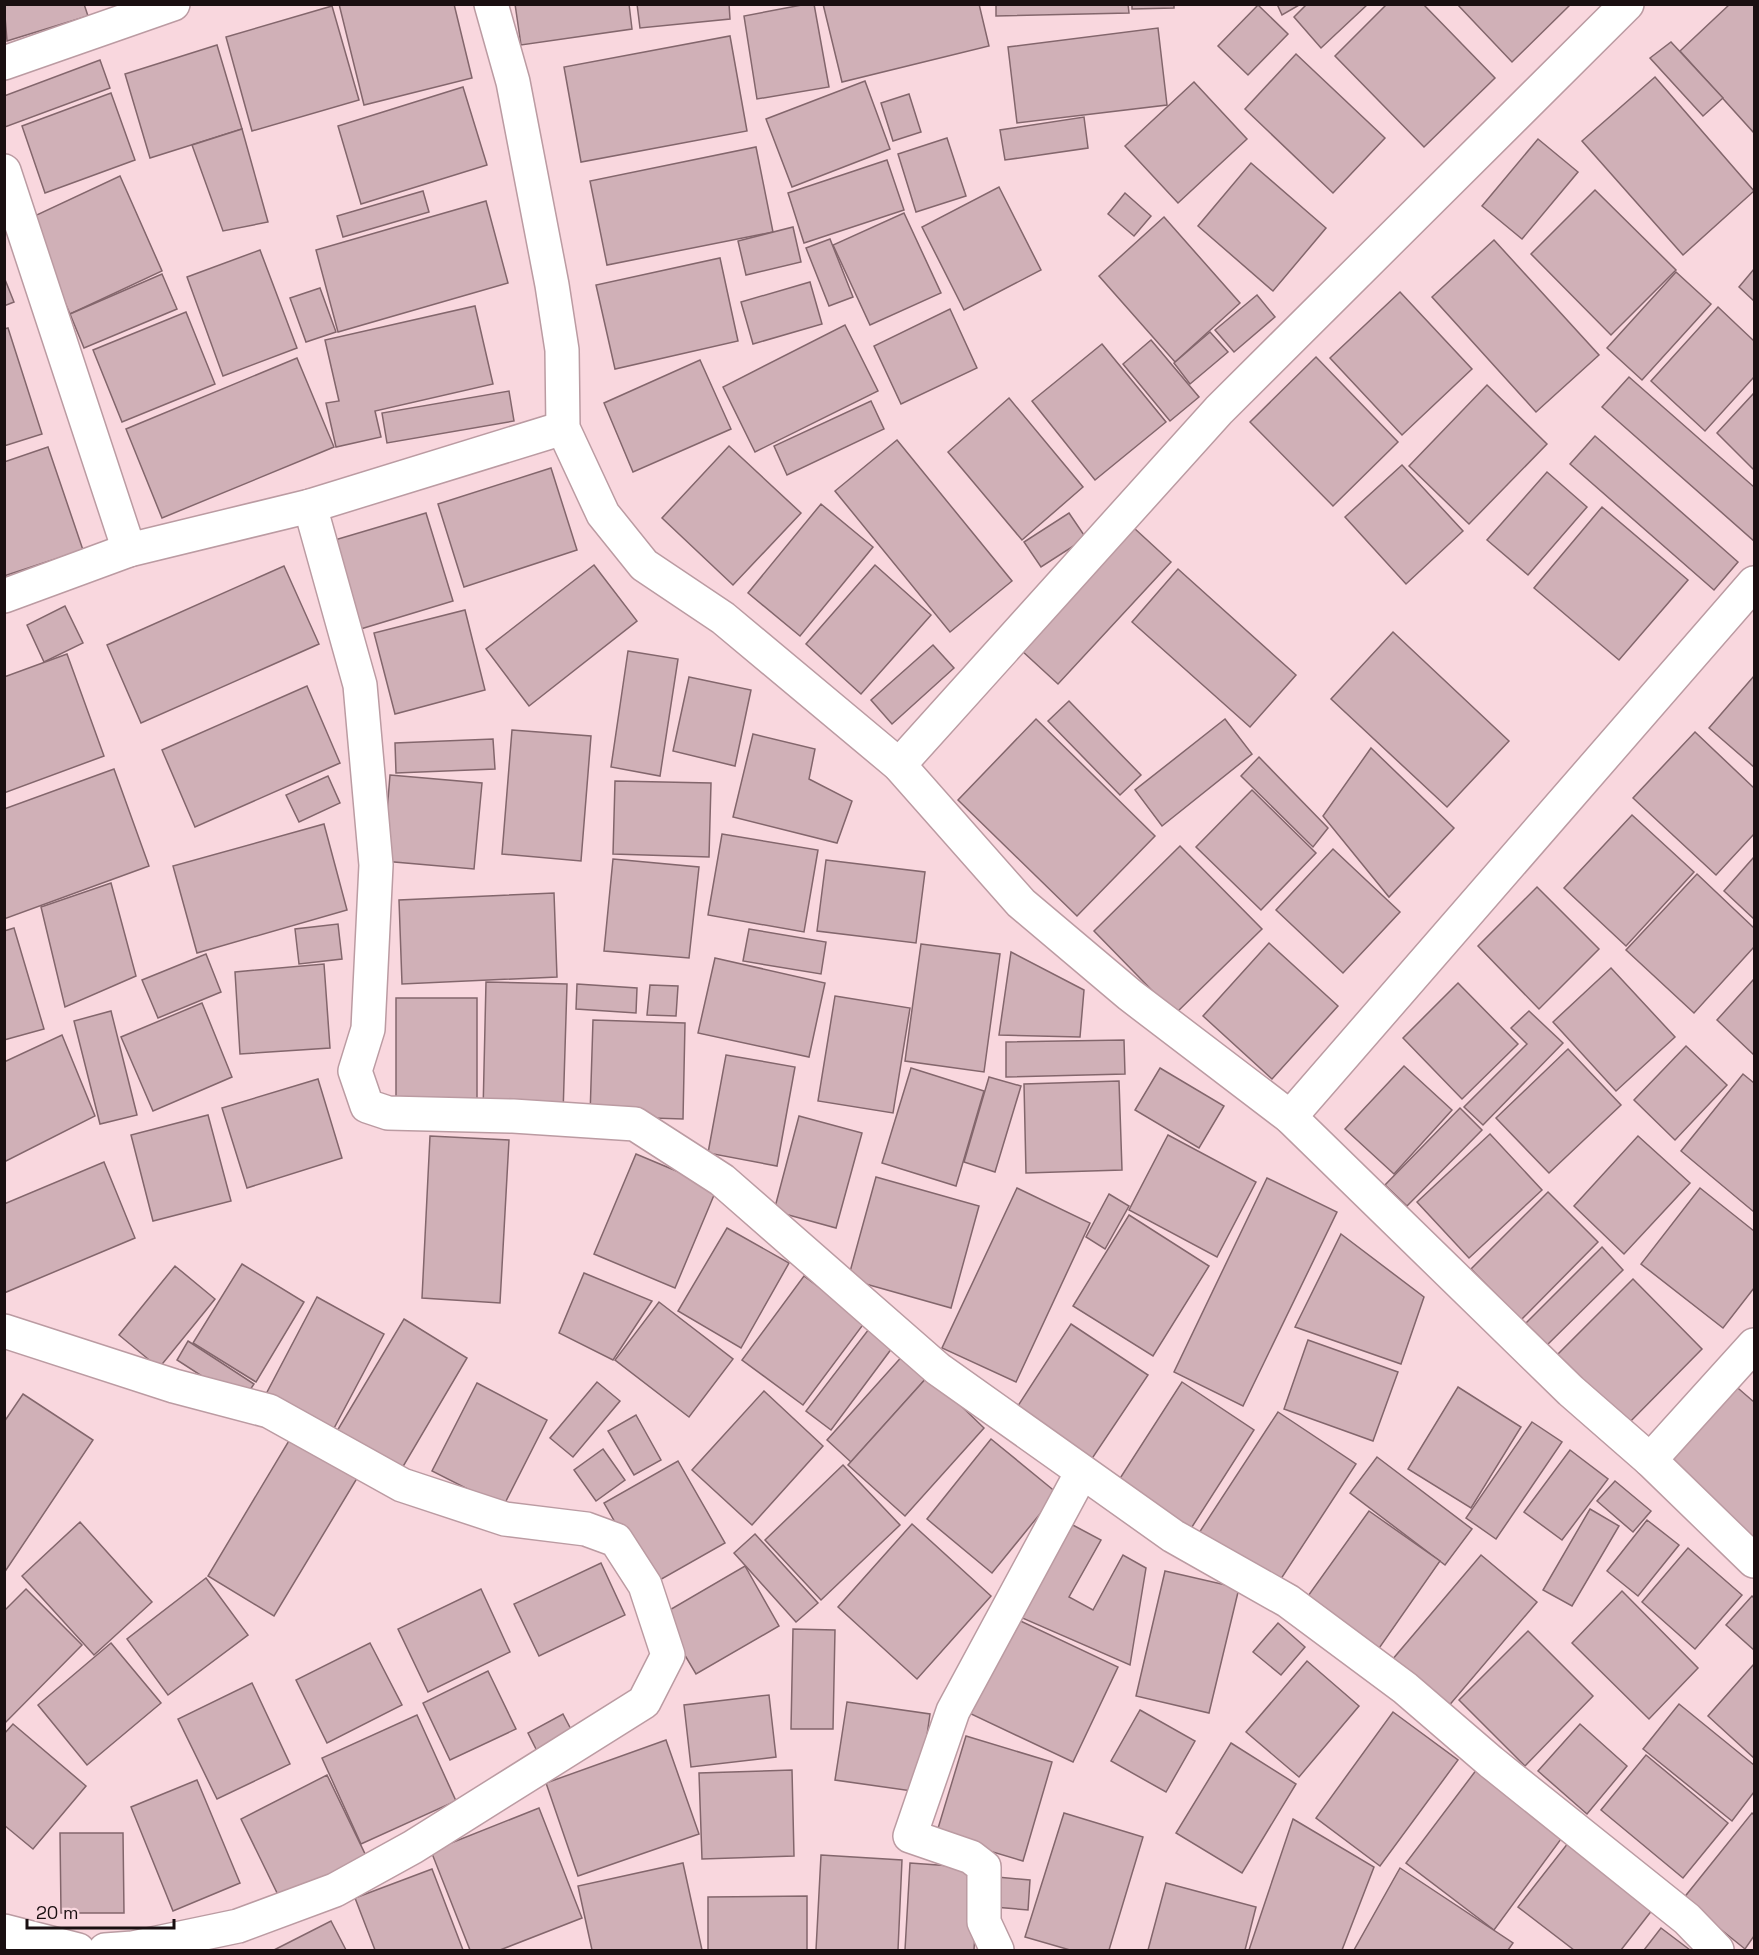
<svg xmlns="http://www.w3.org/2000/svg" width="1759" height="1955" viewBox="0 0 1759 1955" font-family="'Space Grotesk',sans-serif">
  <rect width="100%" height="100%" fill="#f9d7de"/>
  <g fill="#d0b0b7" stroke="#83666c" stroke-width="1.5">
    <polygon points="4,4 84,4 88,16 7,41"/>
    <polygon points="339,4 454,4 472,78 364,105"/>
    <polygon points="515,4 629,4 632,29 521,45"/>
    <polygon points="637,4 729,4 730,19 640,28"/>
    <polygon points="807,4 814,4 829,87 757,99 744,16"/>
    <polygon points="823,4 979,4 989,46 842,82"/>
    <polygon points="996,4 1128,4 1129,13 996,16"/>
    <polygon points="1132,4 1174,4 1174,8 1132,9"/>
    <polygon points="1277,4 1301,4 1282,15"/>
    <polygon points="1307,4 1368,4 1321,48 1294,17"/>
    <polygon points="1387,4 1423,4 1495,78 1424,147 1335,56"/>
    <polygon points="1457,4 1571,4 1512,62"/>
    <polygon points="1730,4 1754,5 1754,133 1680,51"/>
    <polygon points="1258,5 1288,34 1248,75 1218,46"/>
    <polygon points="332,6 359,100 252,131 226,37"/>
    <polygon points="1158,28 1167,105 1017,123 1008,47"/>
    <polygon points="730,36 747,131 581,162 564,67"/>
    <polygon points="1671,42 1723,98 1703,116 1650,58"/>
    <polygon points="217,45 242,129 150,158 125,74"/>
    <polygon points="1296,54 1385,138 1333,193 1245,109"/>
    <polygon points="100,60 110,88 5,127 4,96"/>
    <polygon points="1655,77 1754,191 1683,255 1582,141"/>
    <polygon points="865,81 890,149 792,187 766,119"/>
    <polygon points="1194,82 1247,139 1178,203 1125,146"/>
    <polygon points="463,87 487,165 361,204 338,126"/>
    <polygon points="111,93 135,160 45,193 22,126"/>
    <polygon points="909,94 921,132 893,141 881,103"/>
    <polygon points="1084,117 1088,148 1005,160 1000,130"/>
    <polygon points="242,129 268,222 223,231 192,145"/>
    <polygon points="947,138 966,196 916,212 898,154"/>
    <polygon points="1538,139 1578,172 1522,239 1482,206"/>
    <polygon points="756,147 773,232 607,265 590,181"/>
    <polygon points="887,160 904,210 804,243 788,193"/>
    <polygon points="1251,163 1326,228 1273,291 1198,226"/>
    <polygon points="120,176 162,271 70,314 28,219"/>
    <polygon points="999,187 1041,270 964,310 922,227"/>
    <polygon points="1595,190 1676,270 1611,335 1531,254"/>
    <polygon points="423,191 429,212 343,237 337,216"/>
    <polygon points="1125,193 1151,216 1134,236 1108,214"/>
    <polygon points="486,201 508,283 338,332 316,250"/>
    <polygon points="904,213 941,293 870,325 833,245"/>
    <polygon points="1164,217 1240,303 1175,362 1099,276"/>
    <polygon points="793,227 801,262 746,275 738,241"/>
    <polygon points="830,239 853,297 829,306 806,248"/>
    <polygon points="1494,240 1599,355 1536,412 1432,297"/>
    <polygon points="260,250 297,348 223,376 187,277"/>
    <polygon points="720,258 738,341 615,369 596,285"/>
    <polygon points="1754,269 1754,301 1739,287"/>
    <polygon points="1676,272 1711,304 1642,380 1607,348"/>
    <polygon points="162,274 177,309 84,348 70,314"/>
    <polygon points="4,277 14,302 4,306"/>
    <polygon points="810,282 822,324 753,344 741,302"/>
    <polygon points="320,288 336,332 306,342 290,298"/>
    <polygon points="1400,292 1472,369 1402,435 1330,358"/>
    <polygon points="1257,295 1275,317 1234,352 1215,330"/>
    <polygon points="475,306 493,384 375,411 381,437 336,447 326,403 339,401 325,340"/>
    <polygon points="1718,307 1754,341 1754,377 1705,431 1651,381"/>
    <polygon points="950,309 977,368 901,404 874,346"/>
    <polygon points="186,312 215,384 122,422 93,350"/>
    <polygon points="845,325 878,391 755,452 723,387"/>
    <polygon points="8,328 42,434 4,446 4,329"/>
    <polygon points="1210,332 1228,352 1190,384 1174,363"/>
    <polygon points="1151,340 1199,397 1170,421 1123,364"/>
    <polygon points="1102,344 1166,422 1095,480 1032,401"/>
    <polygon points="1316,357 1398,442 1333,506 1250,422"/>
    <polygon points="297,358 334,447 162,518 126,429"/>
    <polygon points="700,360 731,429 633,472 604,403"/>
    <polygon points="1629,377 1754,487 1754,541 1602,407"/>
    <polygon points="1487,385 1547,444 1469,524 1409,466"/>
    <polygon points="509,391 514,421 387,443 382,413"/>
    <polygon points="1754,393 1754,470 1717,433"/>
    <polygon points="1009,398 1083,487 1022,540 948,452"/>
    <polygon points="871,401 884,429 787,475 774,446"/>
    <polygon points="1595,436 1738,562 1714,590 1570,464"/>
    <polygon points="897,440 1012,581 950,632 835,491"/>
    <polygon points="729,446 801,513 733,585 662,518"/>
    <polygon points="48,447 83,550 4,576 4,462"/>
    <polygon points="1402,465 1463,531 1406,584 1345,517"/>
    <polygon points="551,468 577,550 464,587 438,504"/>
    <polygon points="1547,472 1587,507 1528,575 1487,540"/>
    <polygon points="821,504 873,547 800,636 748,593"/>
    <polygon points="1602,507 1688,580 1619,660 1534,588"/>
    <polygon points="426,513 453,601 354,631 328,542"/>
    <polygon points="1069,513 1086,538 1041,567 1024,542"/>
    <polygon points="1134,528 1171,562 1058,684 1021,650"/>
    <polygon points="594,565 637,621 529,706 486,649"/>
    <polygon points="875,565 931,615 861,694 806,644"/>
    <polygon points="284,566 319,644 141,723 107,645"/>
    <polygon points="1178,569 1296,675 1250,727 1132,622"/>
    <polygon points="65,606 83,643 44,662 27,625"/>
    <polygon points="465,610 485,690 395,714 374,633"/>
    <polygon points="1393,632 1509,741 1447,807 1331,699"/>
    <polygon points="933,645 954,668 892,724 871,700"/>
    <polygon points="628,651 678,659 660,776 611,767"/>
    <polygon points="67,654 104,756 4,793 4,677"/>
    <polygon points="1754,676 1754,767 1709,728"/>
    <polygon points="689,677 751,690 735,766 673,751"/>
    <polygon points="307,686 340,763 195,827 162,750"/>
    <polygon points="1069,701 1141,775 1120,795 1048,721"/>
    <polygon points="1036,719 1155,836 1077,916 958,800"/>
    <polygon points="1225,719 1252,754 1162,826 1135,790"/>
    <polygon points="512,730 591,736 581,861 502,854"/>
    <polygon points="1695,732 1754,788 1754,834 1716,875 1633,798"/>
    <polygon points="753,734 815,749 809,779 852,801 837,843 733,817"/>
    <polygon points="493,739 495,769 396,773 395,743"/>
    <polygon points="1371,748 1454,828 1389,897 1323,816"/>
    <polygon points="1259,757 1328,828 1313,847 1241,776"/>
    <polygon points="114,769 149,866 4,919 4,809"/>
    <polygon points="390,775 482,783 474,869 383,861"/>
    <polygon points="328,776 340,803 299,822 286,795"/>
    <polygon points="615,781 711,783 709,857 613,854"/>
    <polygon points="1252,790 1316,853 1261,910 1196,847"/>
    <polygon points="1632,815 1694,872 1626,946 1564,888"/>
    <polygon points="324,824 347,910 197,953 173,866"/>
    <polygon points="722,834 818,850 804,932 708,915"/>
    <polygon points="1180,846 1262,929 1175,1014 1094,931"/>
    <polygon points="1333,849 1400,912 1343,973 1276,910"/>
    <polygon points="1754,857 1754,919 1724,891"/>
    <polygon points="613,859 699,867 689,958 604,951"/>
    <polygon points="826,860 925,872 916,943 817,931"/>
    <polygon points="1697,874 1754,928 1754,947 1694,1013 1626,950"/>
    <polygon points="111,883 136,976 65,1007 41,907"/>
    <polygon points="1537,887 1599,949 1539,1009 1478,946"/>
    <polygon points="554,893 557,977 402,984 399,900"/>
    <polygon points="338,924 342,959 299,964 295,929"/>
    <polygon points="14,928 44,1029 4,1040 4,931"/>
    <polygon points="749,929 826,942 821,974 743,961"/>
    <polygon points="1269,943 1338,1006 1272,1079 1203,1016"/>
    <polygon points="921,944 1000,954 984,1072 905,1061"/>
    <polygon points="1011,952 1084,990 1080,1037 999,1035"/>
    <polygon points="206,954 221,992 158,1018 142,980"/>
    <polygon points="715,958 825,983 809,1057 698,1033"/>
    <polygon points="324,964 330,1048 240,1054 235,972"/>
    <polygon points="1611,968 1675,1037 1616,1091 1553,1022"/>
    <polygon points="1754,979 1754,1055 1717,1020"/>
    <polygon points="486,982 567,984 563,1114 483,1112"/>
    <polygon points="1458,983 1518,1044 1462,1099 1403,1038"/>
    <polygon points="577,984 637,988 636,1013 576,1009"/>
    <polygon points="650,985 678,986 676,1016 647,1015"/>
    <polygon points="835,996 910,1008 893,1113 818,1101"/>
    <rect x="396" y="998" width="81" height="109"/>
    <polygon points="202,1003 232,1077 153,1111 121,1037"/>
    <polygon points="111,1011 137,1115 100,1124 74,1021"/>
    <polygon points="1529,1011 1563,1043 1483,1125 1464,1107 1527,1044 1511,1028"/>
    <polygon points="593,1020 685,1023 683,1119 590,1116"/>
    <polygon points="62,1035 95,1116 4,1162 4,1062"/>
    <polygon points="1124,1040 1125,1074 1006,1077 1006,1042"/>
    <polygon points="1686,1046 1727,1085 1675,1140 1634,1100"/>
    <polygon points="1568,1049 1621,1105 1549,1173 1496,1118"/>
    <polygon points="726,1055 795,1067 777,1166 708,1153"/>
    <polygon points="1404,1066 1452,1110 1394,1174 1345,1129"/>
    <polygon points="911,1068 984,1091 956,1186 882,1163"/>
    <polygon points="1160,1068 1224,1106 1199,1148 1135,1110"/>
    <polygon points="1743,1074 1754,1083 1754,1212 1681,1151"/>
    <polygon points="989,1077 1021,1086 995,1172 964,1162"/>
    <polygon points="318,1079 342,1158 247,1188 222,1108"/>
    <polygon points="1119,1081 1122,1170 1026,1173 1024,1084"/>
    <polygon points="1460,1108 1482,1130 1407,1206 1385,1185"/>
    <polygon points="208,1115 231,1201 153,1221 131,1135"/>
    <polygon points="799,1116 862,1133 836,1228 774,1211"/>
    <polygon points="1490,1134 1542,1190 1469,1258 1417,1202"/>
    <polygon points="1168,1135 1256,1182 1217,1257 1129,1210"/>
    <polygon points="430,1136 509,1140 500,1303 422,1298"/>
    <polygon points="1638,1136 1690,1183 1624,1254 1574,1206"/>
    <polygon points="636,1154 717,1188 675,1288 594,1254"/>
    <polygon points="104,1162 135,1238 4,1293 4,1204"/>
    <polygon points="876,1177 979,1206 951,1308 848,1279"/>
    <polygon points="1267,1178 1337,1212 1243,1406 1174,1372"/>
    <polygon points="1017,1188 1090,1223 1016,1382 942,1348"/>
    <polygon points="1700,1188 1754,1231 1754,1288 1723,1328 1641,1264"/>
    <polygon points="1548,1192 1598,1242 1521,1320 1471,1269"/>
    <polygon points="1109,1194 1129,1206 1105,1249 1086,1237"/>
    <polygon points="1129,1215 1209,1266 1153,1356 1073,1306"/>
    <polygon points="727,1228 789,1263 741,1348 678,1311"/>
    <polygon points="1341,1234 1424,1297 1401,1364 1295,1327"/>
    <polygon points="1602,1247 1623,1270 1540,1352 1519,1330"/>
    <polygon points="242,1264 304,1302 256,1382 193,1343"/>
    <polygon points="175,1266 215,1299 159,1368 119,1335"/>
    <polygon points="584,1273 652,1301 613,1360 559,1333"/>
    <polygon points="804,1276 865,1322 803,1405 742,1360"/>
    <polygon points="1633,1279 1702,1349 1623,1429 1553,1359"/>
    <polygon points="317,1297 384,1334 332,1432 265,1396"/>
    <polygon points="659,1302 733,1359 689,1417 615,1360"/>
    <polygon points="404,1319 467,1358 401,1470 337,1431"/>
    <polygon points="1071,1324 1148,1375 1087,1466 1012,1415"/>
    <polygon points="872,1325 895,1344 831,1430 806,1411"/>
    <polygon points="1308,1340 1398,1372 1373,1441 1284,1409"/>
    <polygon points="188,1341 254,1384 242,1402 177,1360"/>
    <polygon points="905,1353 929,1375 851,1462 827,1440"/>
    <polygon points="929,1375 984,1428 905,1516 848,1465"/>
    <polygon points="597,1382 620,1401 573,1457 550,1438"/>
    <polygon points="1182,1382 1254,1430 1190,1530 1117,1483"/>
    <polygon points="477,1383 547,1420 503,1507 432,1471"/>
    <polygon points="1732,1383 1754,1402 1754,1543 1664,1464"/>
    <polygon points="1458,1387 1521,1427 1471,1508 1408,1469"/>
    <polygon points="764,1391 823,1446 752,1525 692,1470"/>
    <polygon points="23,1394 93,1440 4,1573 4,1422"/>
    <polygon points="1278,1412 1356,1464 1275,1588 1197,1536"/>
    <polygon points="636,1415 661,1460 634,1475 608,1431"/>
    <polygon points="1532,1422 1562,1442 1496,1539 1466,1518"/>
    <polygon points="293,1434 359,1475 274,1616 208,1576"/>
    <polygon points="991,1439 1057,1493 992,1573 927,1519"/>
    <polygon points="603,1449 625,1480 596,1501 574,1470"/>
    <polygon points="1570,1450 1608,1479 1562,1540 1524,1512"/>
    <polygon points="1377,1457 1472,1529 1445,1565 1350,1493"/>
    <polygon points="678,1461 725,1543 651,1585 604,1503"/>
    <polygon points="843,1465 900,1525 821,1600 765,1540"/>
    <polygon points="1615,1481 1651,1511 1633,1532 1597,1501"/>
    <polygon points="1590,1509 1619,1526 1572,1606 1543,1590"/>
    <polygon points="1369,1511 1440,1561 1375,1654 1303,1603"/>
    <polygon points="1647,1520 1679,1545 1638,1596 1607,1571"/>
    <polygon points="80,1522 152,1602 94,1655 22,1576"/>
    <polygon points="912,1524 991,1596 917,1679 838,1607"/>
    <polygon points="1071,1524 1101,1540 1069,1597 1093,1610 1123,1555 1146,1568 1130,1665 1020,1617"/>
    <polygon points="755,1534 818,1603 796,1622 734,1553"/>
    <polygon points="1688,1548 1742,1595 1695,1649 1642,1602"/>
    <polygon points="1481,1555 1537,1602 1447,1708 1392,1660"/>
    <polygon points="601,1563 625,1615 539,1656 514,1604"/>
    <polygon points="745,1566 779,1626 696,1674 661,1615"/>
    <polygon points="1165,1571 1239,1588 1209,1713 1136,1696"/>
    <polygon points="206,1578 248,1635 168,1695 127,1639"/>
    <polygon points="26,1589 82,1645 4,1724 4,1611"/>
    <polygon points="481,1589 510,1652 428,1692 398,1629"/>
    <polygon points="1622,1591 1698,1668 1649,1719 1572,1643"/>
    <polygon points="1752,1596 1754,1598 1754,1650 1726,1625"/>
    <polygon points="1014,1618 1118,1667 1073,1762 969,1713"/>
    <polygon points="1278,1623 1305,1647 1281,1675 1253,1652"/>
    <polygon points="793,1629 835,1630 833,1729 791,1729"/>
    <polygon points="1528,1631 1593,1696 1525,1766 1459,1700"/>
    <polygon points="111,1643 161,1703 87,1765 38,1705"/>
    <polygon points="370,1643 402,1705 327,1743 296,1680"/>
    <polygon points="1307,1661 1359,1706 1299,1777 1246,1732"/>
    <polygon points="1754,1664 1754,1758 1708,1716"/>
    <polygon points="488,1671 516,1729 450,1760 423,1703"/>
    <polygon points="252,1683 290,1764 217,1799 178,1719"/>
    <polygon points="769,1695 776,1757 691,1767 684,1705"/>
    <polygon points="847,1702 930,1714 919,1792 835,1780"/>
    <polygon points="1679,1704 1754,1765 1754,1792 1732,1821 1643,1749"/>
    <polygon points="1140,1710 1195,1741 1166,1792 1111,1761"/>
    <polygon points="1393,1712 1458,1760 1380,1866 1316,1818"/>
    <polygon points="563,1714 577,1741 541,1759 528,1733"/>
    <polygon points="417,1715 456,1801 361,1844 322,1758"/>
    <polygon points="13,1724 86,1786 33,1849 4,1825 4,1734"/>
    <polygon points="1580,1724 1627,1766 1587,1814 1538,1771"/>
    <polygon points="966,1736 1052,1762 1023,1861 936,1835"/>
    <polygon points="666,1740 699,1834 578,1876 546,1783"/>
    <polygon points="1231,1743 1296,1784 1242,1873 1176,1833"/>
    <polygon points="1646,1755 1728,1823 1683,1878 1601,1810"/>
    <polygon points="1477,1769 1564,1835 1494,1930 1406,1863"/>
    <polygon points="792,1770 794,1856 702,1859 699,1773"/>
    <polygon points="327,1775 367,1858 281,1901 241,1819"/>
    <polygon points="197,1780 240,1883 173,1911 131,1807"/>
    <polygon points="539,1808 582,1918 500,1950 470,1950 431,1851"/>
    <polygon points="1064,1813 1143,1837 1109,1950 1070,1950 1025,1937"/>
    <polygon points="1752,1813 1754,1815 1754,1936 1745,1949 1683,1899"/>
    <polygon points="1293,1819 1374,1867 1342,1950 1249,1950"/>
    <polygon points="60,1833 123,1833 124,1913 61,1913"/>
    <polygon points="1572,1838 1656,1905 1621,1950 1574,1950 1518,1907"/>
    <polygon points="821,1855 902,1860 898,1950 816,1950"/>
    <polygon points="683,1863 702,1950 592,1950 578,1886"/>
    <polygon points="910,1863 979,1868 974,1950 905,1950"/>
    <polygon points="1400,1868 1513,1943 1508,1950 1354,1950"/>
    <polygon points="432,1869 463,1950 375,1950 355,1898"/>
    <polygon points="997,1877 1030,1880 1028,1910 994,1907"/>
    <polygon points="1166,1883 1256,1907 1245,1950 1148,1950"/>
    <polygon points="807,1896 807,1950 708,1950 708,1897"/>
    <polygon points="331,1921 346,1950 274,1950"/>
    <polygon points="1661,1928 1690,1950 1644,1950"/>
  </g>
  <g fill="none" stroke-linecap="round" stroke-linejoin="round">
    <defs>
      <g id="minor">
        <polyline points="491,4 513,82 552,285 562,350 563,428 603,514 644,565 723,618 899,765 1021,903 1130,995 1290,1117 1571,1391 1650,1460 1754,1561"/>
        <polyline points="4,63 173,4"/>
        <polyline points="4,171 129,550"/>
        <polyline points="310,506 360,685 376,865 368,1029 355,1071 367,1106 388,1113 513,1116 635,1124 722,1180 938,1369 1173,1536 1288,1601 1405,1688 1491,1762 1687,1919 1717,1950"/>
        <polyline points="4,596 129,550 310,506 563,428"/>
        <polyline points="899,765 1219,410 1627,4"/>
        <polyline points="1290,1117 1754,583"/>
        <polyline points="4,1331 174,1386 269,1411 402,1485 505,1519 586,1529 616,1540 645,1585 668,1655 644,1702 413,1847 335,1890 238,1926 133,1948 105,1950"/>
        <polyline points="1650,1460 1754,1345"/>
        <polyline points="4,1931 78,1950"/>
        <polyline points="997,1950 984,1922 984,1867 971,1857 910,1836 953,1711 1082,1472"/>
      </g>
    </defs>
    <use href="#minor" stroke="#bb9ba2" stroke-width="36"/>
    <use href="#minor" stroke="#fff" stroke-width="33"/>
  </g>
  <rect width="1759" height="1955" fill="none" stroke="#1a0f11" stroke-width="12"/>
  <path d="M27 1919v9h147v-9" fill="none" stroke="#1a0f11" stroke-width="3"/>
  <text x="36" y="1919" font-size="18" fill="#1a0f11" stroke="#f9d7de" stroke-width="4.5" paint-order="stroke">20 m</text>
</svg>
